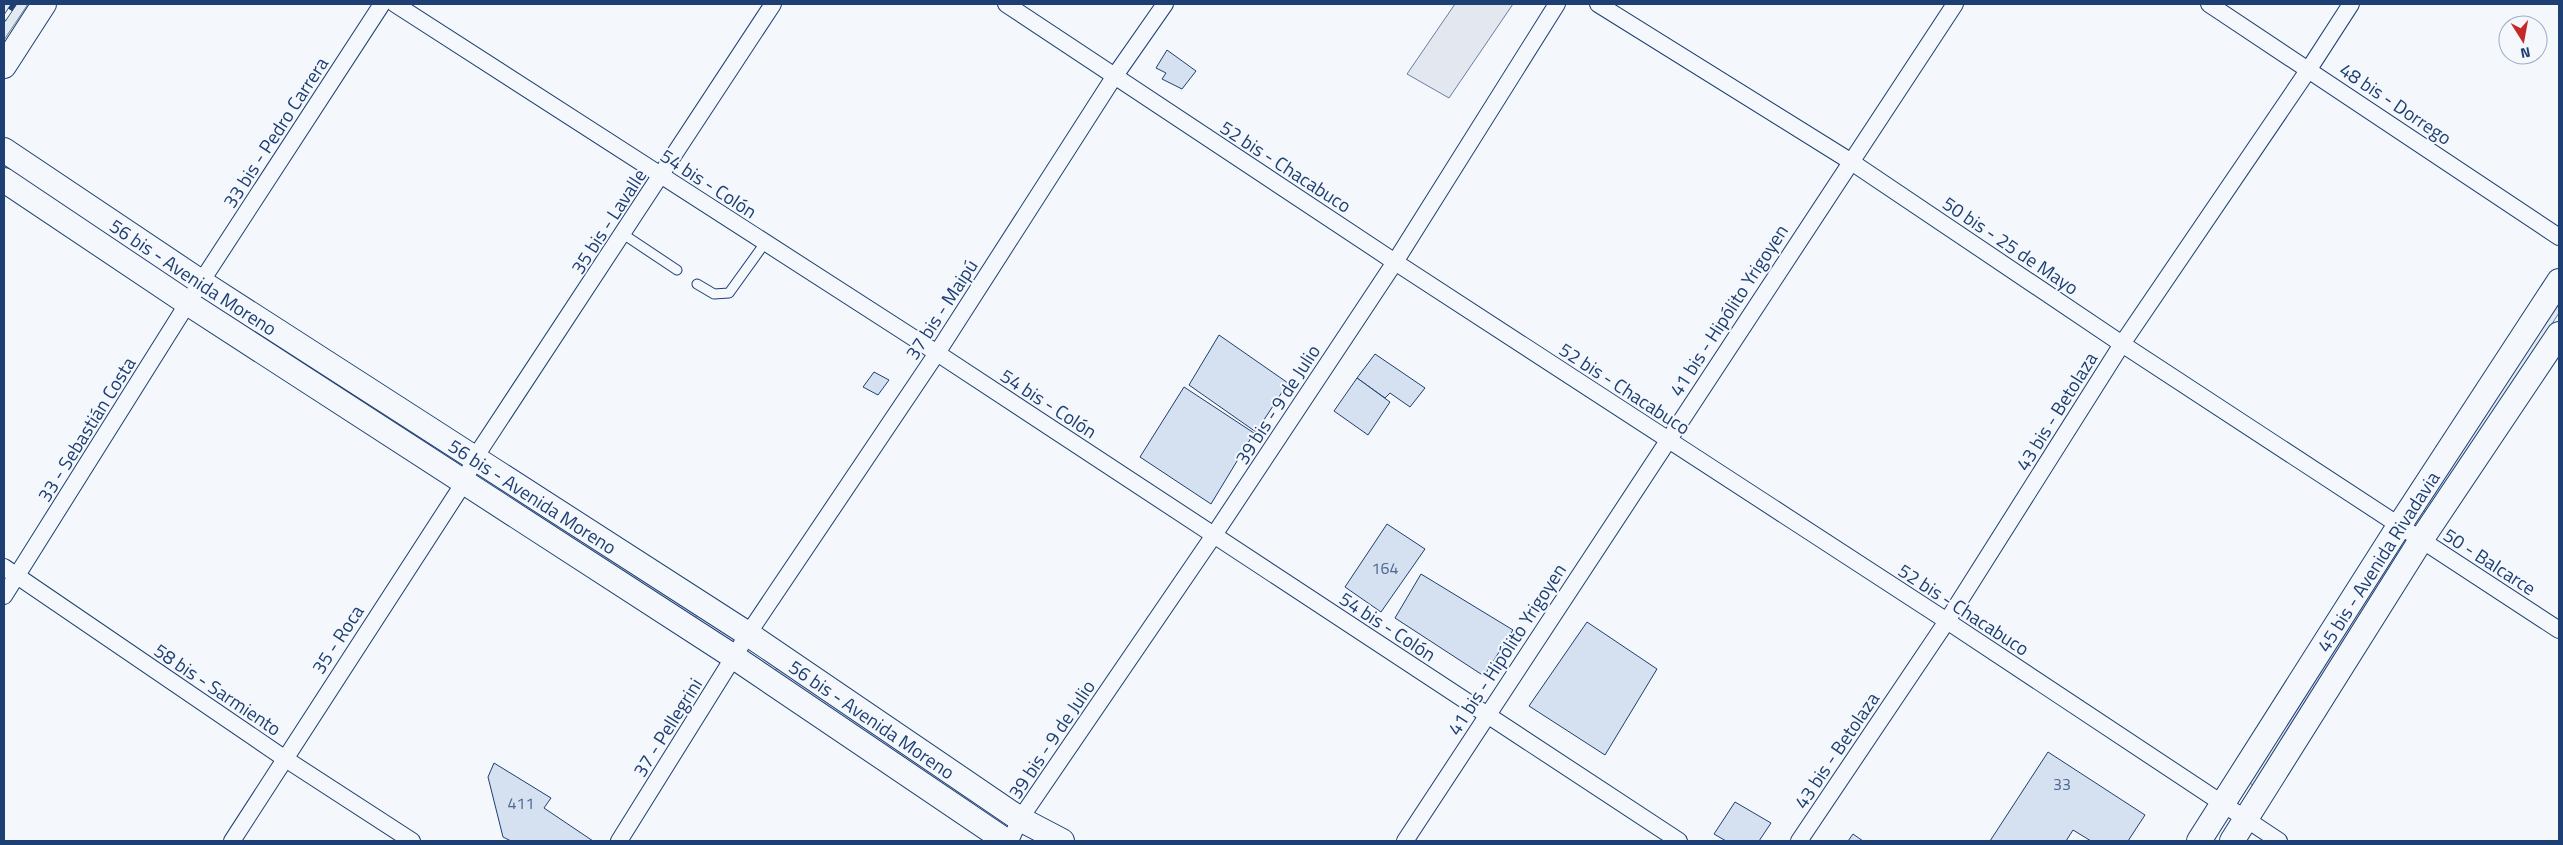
<svg xmlns="http://www.w3.org/2000/svg" width="2563" height="845" viewBox="0 0 2563 845" font-family="'Titillium Web',sans-serif">
  <rect width="100%" height="100%" fill="#f4f7fb"/>
  <g fill="#e3e9f0" stroke="#687fa3">
    <polygon points="4,4 28,4 4,40"/>
    <polygon points="4,160 182,278 178,284 4,170"/>
    <polygon points="2559,299 2559,313 2428,514 2422,510"/>
    <polygon points="239,315 435,444 431,451 234,322"/>
    <polygon points="502,484 698,613 694,620 498,491"/>
    <polygon points="2392,552 2399,557 2253,785 2246,781"/>
    <polygon points="778,667 974,796 969,803 773,673"/>
  </g>
  <polygon fill="#e3e8f0" stroke="#687fa3" points="1455,4 1513,4 1449,98 1407,74"/>
  <g fill="#d5e0f0" stroke="#1d3f73">
    <polygon points="1167,50 1196,71 1182,89 1162,79 1166,73 1156,68"/>
    <polygon points="1219,335 1288,383 1256,432 1189,385"/>
    <polygon points="1375,354 1425,388 1410,407 1390,393 1385,398 1357,378"/>
    <polygon points="874,372 889,380 878,395 863,387"/>
    <polygon points="1357,378 1390,402 1368,435 1334,411"/>
    <polygon points="1184,387 1254,433 1211,504 1140,457"/>
    <polygon points="1387,524 1425,549 1381,612 1345,587"/>
    <polygon points="1421,574 1513,630 1484,676 1395,618"/>
    <polygon points="1587,622 1657,669 1605,755 1529,706"/>
    <polygon points="2048,752 2145,815 2128,841 2091,841 2073,830 2066,841 1990,841"/>
    <polygon points="494,763 551,798 544,808 593,841 511,841 503,837 488,777"/>
    <polygon points="1735,802 1771,823 1759,841 1726,841 1714,834"/>
    <polygon points="1853,834 1863,841 1848,841"/>
  </g>
  <g fill="none" stroke-linecap="round" stroke-linejoin="round">
    <defs>
      <g id="lane">
        <polyline points="623,234 677,270"/>
        <polyline points="697,284 714,294 729,293 765,243"/>
      </g>
      <g id="street">
        <polyline points="395,4 937,353 1679,841"/>
        <polyline points="1006,4 1395,262 1947,621 2279,841"/>
        <polyline points="1598,4 1850,161 2122,344 2559,630"/>
        <polyline points="2209,4 2559,237"/>
        <polyline points="4,567 284,758 412,841"/>
        <polyline points="4,596 201,282 382,4"/>
        <polyline points="232,841 465,481 474,459 773,4"/>
        <polyline points="619,841 748,634 937,353 1114,77 1165,4"/>
        <polyline points="1010,841 1020,819 1214,535 1395,262 1557,4"/>
        <polyline points="1405,841 1955,4"/>
        <polyline points="1799,841 1947,621 2122,344 2309,69 2351,4"/>
      </g>
      <g id="secondary">
        <polyline points="4,66 44,4"/>
        <path id="s1" d="M4 150 201 282 748 634 1020 819 1062 841"/>
        <polyline points="4,180 189,304 734,657 1006,841"/>
        <path id="s2" d="M2199 841 2399 526 2559 281"/>
        <polyline points="2232,841 2421,540 2559,334"/>
      </g>
    </defs>
    <use href="#lane" stroke="#1d3f73" stroke-width="11"/>
    <use href="#street" stroke="#1d3f73" stroke-width="18"/>
    <use href="#secondary" stroke="#1d3f73" stroke-width="26"/>
    <use href="#lane" stroke="#f4f7fb" stroke-width="9"/>
    <use href="#street" stroke="#f4f7fb" stroke-width="16"/>
    <use href="#secondary" stroke="#f4f7fb" stroke-width="24"/>
    <defs>
      <polyline id="rail" points="4,19 14,4"/>
    </defs>
    <use href="#rail" stroke="#1d3f73" stroke-width="5.5"/>
    <use href="#rail" stroke="#f4f7fb" stroke-width="4" stroke-dasharray="11" stroke-linecap="butt"/>
  </g>
  <g text-anchor="middle" dominant-baseline="central" stroke-width="4" stroke-linejoin="round" paint-order="stroke">
    <g font-size="16" fill="#4b6792">
      <text x="1385" y="568">164</text>
      <text x="2062" y="784">33</text>
      <text x="521" y="803">411</text>
    </g>
    <g font-size="19" fill="#1d3f73" stroke="#f4f7fb">
      <text transform="translate(2396 103) rotate(34)">48 bis - Dorrego</text>
      <text transform="translate(275 132) rotate(-57)">33 bis - Pedro Carrera</text>
      <text transform="translate(1286 166) rotate(33)">52 bis - Chacabuco</text>
      <text transform="translate(709 183) rotate(33)">54 bis - Colón</text>
      <text transform="translate(608 221) rotate(-57)">35 bis - Lavalle</text>
      <text transform="translate(2011 245) rotate(34)">50 bis - 25 de Mayo</text>
      <text stroke="none"><textPath href="#s1" startOffset="228">56 bis - Avenida Moreno</textPath></text>
      <text transform="translate(941 309) rotate(-57)">37 bis - Maipú</text>
      <text transform="translate(1728 310) rotate(-57)">41 bis - Hipólito Yrigoyen</text>
      <text transform="translate(1625 388) rotate(33)">52 bis - Chacabuco</text>
      <text transform="translate(1049 403) rotate(33)">54 bis - Colón</text>
      <text transform="translate(1277 404) rotate(-57)">39 bis - 9 de Julio</text>
      <text transform="translate(2056 411) rotate(-58)">43 bis - Betolaza</text>
      <text transform="translate(86 429) rotate(-58)">33 - Sebastián Costa</text>
      <text stroke="none"><textPath href="#s1" startOffset="632">56 bis - Avenida Moreno</textPath></text>
      <text stroke="none"><textPath href="#s2" startOffset="332">45 bis - Avenida Rivadavia</textPath></text>
      <text transform="translate(2490 561) rotate(33)">50 - Balcarce</text>
      <text transform="translate(1964 609) rotate(33)">52 bis - Chacabuco</text>
      <text transform="translate(1388 626) rotate(33)">54 bis - Colón</text>
      <text transform="translate(337 639) rotate(-57)">35 - Roca</text>
      <text transform="translate(1506 649) rotate(-57)">41 bis - Hipólito Yrigoyen</text>
      <text transform="translate(218 689) rotate(34)">58 bis - Sarmiento</text>
      <text stroke="none"><textPath href="#s1" startOffset="1038">56 bis - Avenida Moreno</textPath></text>
      <text transform="translate(667 727) rotate(-58)">37 - Pellegrini</text>
      <text transform="translate(1051 739) rotate(-56)">39 bis - 9 de Julio</text>
      <text transform="translate(1836 750) rotate(-56)">43 bis - Betolaza</text>
    </g>
  </g>
  <rect width="2563" height="845" fill="none" stroke="#1d3f73" stroke-width="10"/>
  <g transform="translate(2523 40) rotate(169)"><circle r="24" fill="#f4f7fb" stroke="#9eadc5"/>
  <path d="M0-4L9 19L0 12L-9 19Z" fill="#c62828"/>
  <text y="-8" font-size="14" font-weight="bold" text-anchor="middle" fill="#1d3f73">N</text>
  </g>
</svg>
